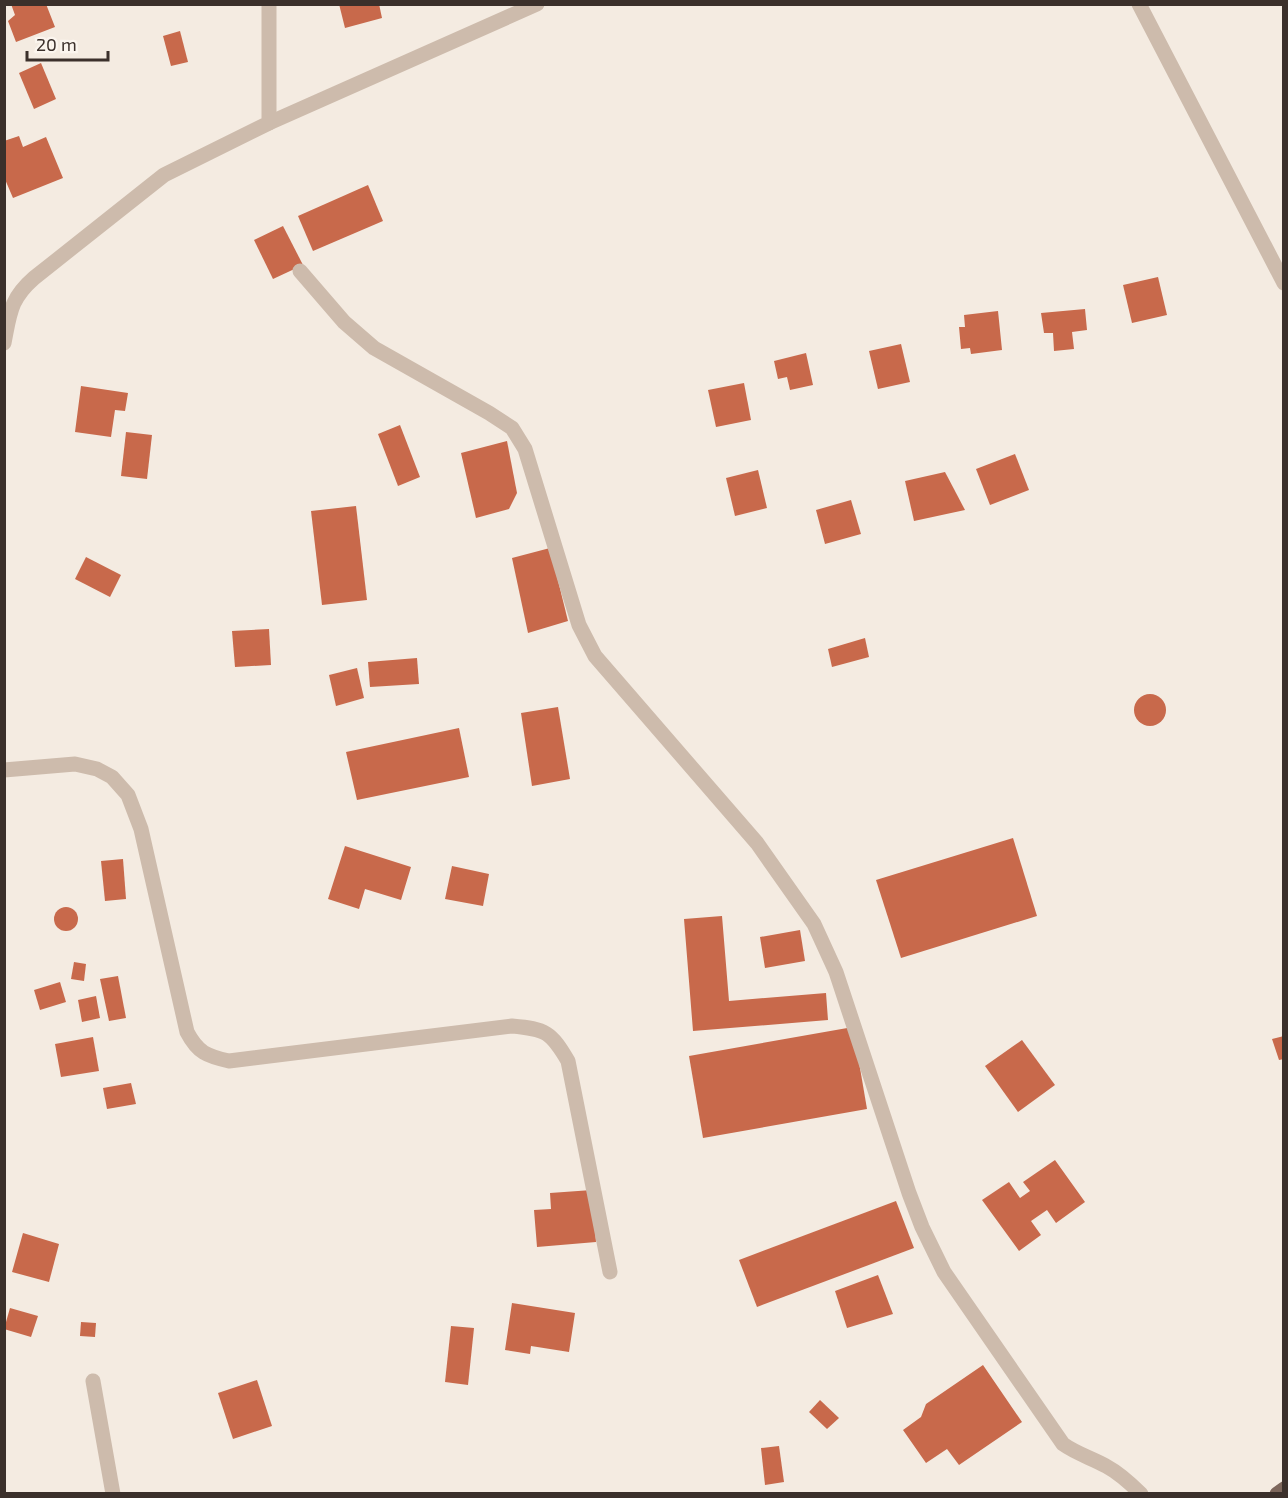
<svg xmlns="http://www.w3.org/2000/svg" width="1288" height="1498" viewBox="0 0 1288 1498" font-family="'Exo 2',sans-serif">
  <rect width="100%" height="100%" fill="#f4ebe1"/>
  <g fill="#c8694b">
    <polygon points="11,4 46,4 55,27 16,42 8,21 15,15"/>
    <polygon points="339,4 379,4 382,18 345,28"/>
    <polygon points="180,31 188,62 171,66 163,36"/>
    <polygon points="41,63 56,99 34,109 19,73"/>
    <polygon points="19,136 23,147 46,137 63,178 13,198 4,177 4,141"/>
    <polygon points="368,185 383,221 313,251 298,216"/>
    <polygon points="283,226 303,265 273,279 254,240"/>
    <polygon points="1158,277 1167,315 1132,323 1123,285"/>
    <polygon points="1085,309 1087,330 1072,332 1074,349 1054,351 1053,333 1044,333 1041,313"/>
    <polygon points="998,311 1002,350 971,354 970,348 961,349 959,327 965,327 964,315"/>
    <polygon points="901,344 910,382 878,389 869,351"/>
    <polygon points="806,353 813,385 790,390 787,377 778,379 774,361"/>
    <polygon points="744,383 751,420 716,427 708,390"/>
    <polygon points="81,386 128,393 125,411 115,410 111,437 75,432"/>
    <polygon points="400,425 420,477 398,486 378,434"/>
    <polygon points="126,432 152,435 147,479 121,476"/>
    <polygon points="507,441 517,493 509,509 476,518 461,453"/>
    <polygon points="1015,454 1029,490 990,505 976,469"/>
    <polygon points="758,470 767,508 735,516 726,478"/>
    <polygon points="945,472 965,510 914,521 905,481"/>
    <polygon points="851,500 861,534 825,544 816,510"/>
    <polygon points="356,506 367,600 322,605 311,511"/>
    <polygon points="550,548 568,621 528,633 512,558"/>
    <polygon points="86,557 121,575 110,597 75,579"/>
    <polygon points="269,629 271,665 235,667 232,631"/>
    <polygon points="865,638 869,657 832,667 828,649"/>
    <polygon points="417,658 419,684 370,687 368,662"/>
    <polygon points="357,668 364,698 336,706 329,675"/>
    <circle cx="1150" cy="710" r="16"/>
    <polygon points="558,707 570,779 532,786 521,713"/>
    <polygon points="459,728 469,777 357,800 346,752"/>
    <polygon points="1013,838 1037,916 901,958 876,880"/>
    <polygon points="345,846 411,867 401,900 365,889 359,909 328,899"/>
    <polygon points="123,859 126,899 105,901 101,861"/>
    <polygon points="452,866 489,874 483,906 445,899"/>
    <circle cx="66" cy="919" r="12"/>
    <polygon points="722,916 729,1001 826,993 828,1020 693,1031 684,919"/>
    <polygon points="800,930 805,961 765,968 760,937"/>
    <polygon points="74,962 86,964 84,981 71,979"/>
    <polygon points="118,976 126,1018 109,1021 100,979"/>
    <polygon points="60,982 66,1002 40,1010 34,990"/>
    <polygon points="96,996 100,1018 82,1022 78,1000"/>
    <polygon points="853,1027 867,1109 703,1138 689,1056"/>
    <polygon points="1284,1036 1284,1059 1279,1060 1272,1039"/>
    <polygon points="93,1037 99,1071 61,1077 55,1044"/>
    <polygon points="1022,1040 1055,1085 1018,1112 985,1066"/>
    <polygon points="131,1083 136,1104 107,1109 103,1088"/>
    <polygon points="1055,1160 1085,1202 1056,1223 1047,1210 1031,1221 1041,1235 1019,1251 982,1200 1009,1182 1020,1198 1030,1191 1023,1182"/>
    <polygon points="592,1190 596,1242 537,1247 534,1210 551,1209 550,1193"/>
    <polygon points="896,1201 914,1248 757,1307 739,1260"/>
    <polygon points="23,1233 59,1244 49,1282 12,1272"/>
    <polygon points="878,1275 893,1314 847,1328 835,1291"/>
    <polygon points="512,1303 575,1313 569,1352 531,1346 530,1354 505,1350"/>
    <polygon points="10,1308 38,1316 31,1337 4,1329"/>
    <polygon points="81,1322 96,1323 95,1337 80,1336"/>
    <polygon points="451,1326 474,1328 468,1385 445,1382"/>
    <polygon points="983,1365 1022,1422 959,1465 947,1449 926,1463 903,1430 921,1417 926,1404"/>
    <polygon points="257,1380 272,1426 233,1439 218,1393"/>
    <polygon points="820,1400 839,1418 827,1429 809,1412"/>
    <polygon points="779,1446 784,1482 765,1485 761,1448"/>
  </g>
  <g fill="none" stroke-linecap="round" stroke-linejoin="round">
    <g stroke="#cdbbac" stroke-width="15">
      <polyline points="1139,4 1284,283"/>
      <polyline points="269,123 537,4"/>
      <path d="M300 271 344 322 374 348 489 413 512 428 525 449 579 625 595 656 757 843 814 924 836 972 909 1193 922 1227 944 1272 1063 1444C1077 1454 1092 1458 1106 1466 1119 1473 1130 1483 1141 1494"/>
      <path d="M4 343C10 313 10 299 34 278L164 175 269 123V4"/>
      <path d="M4 770 75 764 97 769 112 777 128 795 141 829 187 1032C198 1053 207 1056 229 1061L512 1026C546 1029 551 1032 568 1061L610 1272"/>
      <polyline points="93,1381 113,1494"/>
    </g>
    <polyline stroke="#7d675c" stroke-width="15" points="1277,1494 1284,1489"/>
  </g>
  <rect width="1288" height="1498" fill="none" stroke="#3b302b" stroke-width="12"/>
  <path d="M27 51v9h81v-9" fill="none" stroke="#3b302b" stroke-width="3"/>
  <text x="36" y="51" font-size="18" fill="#3b302b" stroke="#fbf5ee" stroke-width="4.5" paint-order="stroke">20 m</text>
</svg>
